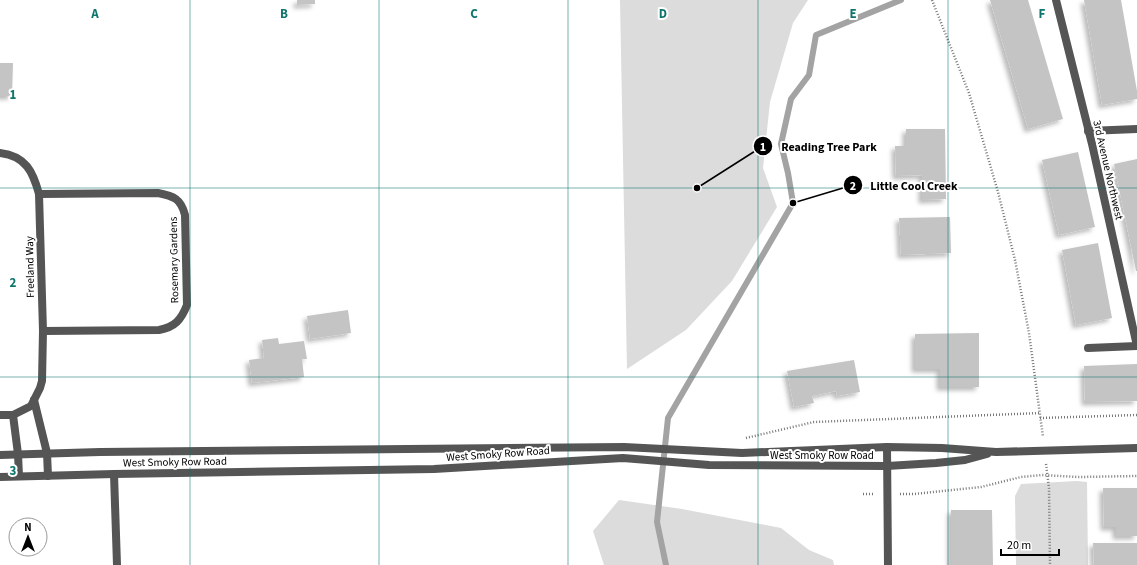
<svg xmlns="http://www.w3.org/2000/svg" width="1137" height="565" viewBox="0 0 1137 565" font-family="'Source Sans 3',sans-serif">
  <defs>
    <filter id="shadow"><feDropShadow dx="-3.5" dy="3.5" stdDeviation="2" flood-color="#0004"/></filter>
  </defs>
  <rect width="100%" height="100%" fill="#fff"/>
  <g fill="#dcdcdc">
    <polygon points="620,0 808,0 793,23 770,102 763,168 777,207 732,281 686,330 627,369"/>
    <polygon points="1077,481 1087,482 1088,565 1016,565 1015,496 1021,484"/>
    <polygon points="619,500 682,509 781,528 809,550 833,560 834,565 604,565 593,531"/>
  </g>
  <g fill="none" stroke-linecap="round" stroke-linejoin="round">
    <polyline stroke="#a3a3a3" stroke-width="6" points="666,565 657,522 668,418 793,203 788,173 781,144 791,99 809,75 816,35 901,0"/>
  </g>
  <g fill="#c4c4c4" filter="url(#shadow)">
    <polygon points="297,0 315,0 315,4 297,5"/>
    <polygon points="990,0 1028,0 1063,119 1028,129"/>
    <polygon points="1084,0 1121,0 1137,91 1137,99 1102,105"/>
    <polygon points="0,63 13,63 12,96 0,96"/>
    <polygon points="906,129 945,129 946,199 922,200 922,175 896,176 895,146 906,146"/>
    <polygon points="1078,152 1095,227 1059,235 1042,160"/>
    <polygon points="1137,159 1137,271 1136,271 1114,164"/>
    <polygon points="950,217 951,253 901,255 899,218"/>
    <polygon points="1098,243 1112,318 1076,325 1062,250"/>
    <polygon points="348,310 351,333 310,339 307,316"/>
    <polygon points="979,333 979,387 940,387 940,369 915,369 915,334"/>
    <polygon points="278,338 279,344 304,341 307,359 302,359 304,377 252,383 249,360 264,358 262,340"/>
    <polygon points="854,360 860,392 837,396 836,391 812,396 814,403 794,407 787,371"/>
    <polygon points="1137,364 1137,401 1085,402 1084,366"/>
    <polygon points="1103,488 1137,488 1137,536 1116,536 1116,527 1104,527"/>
    <polygon points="951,510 992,510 993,565 951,565"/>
    <polygon points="1093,543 1137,543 1137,565 1094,565"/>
  </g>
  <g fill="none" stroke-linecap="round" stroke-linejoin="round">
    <g stroke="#777" stroke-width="2.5" stroke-dasharray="1 2" stroke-linecap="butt">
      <polyline points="932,0 969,93 998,192 1015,260 1029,333 1043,437"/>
      <polyline points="1040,418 1137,415"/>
      <polyline points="746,438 814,422 1040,413"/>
      <polyline points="1046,464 1049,488 1050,565"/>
      <polyline points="863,494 875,494"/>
      <polyline points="900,494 914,494 981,487 1021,477 1042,475 1078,477 1137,476"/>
    </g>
    <polyline stroke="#555" stroke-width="8" points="114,474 117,565"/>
    <g stroke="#555" stroke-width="8">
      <polyline points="1056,0 1092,144 1137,346 1088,348"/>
      <polyline points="1088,131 1137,129"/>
      <path d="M0 153C26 156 33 172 39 194L43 331 42 381 40 388 31 406 13 415H0"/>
      <path d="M39 194 158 193C174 196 181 199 185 215L187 305C181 320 175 327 159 330L43 331"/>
      <polyline points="34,400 47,453 48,476"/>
      <polyline points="13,415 18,454 19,476"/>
      <polyline points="887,447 888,565"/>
    </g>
    <g stroke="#555" stroke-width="8">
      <polyline points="0,455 100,452 624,447 742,453 887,447 942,448 996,452 1137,448"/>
      <polyline points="0,477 114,474 434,469 623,458 709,465 887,466 936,463 965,460 987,454"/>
    </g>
  </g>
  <path fill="none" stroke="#0f766e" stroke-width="1" stroke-opacity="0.55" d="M190 0V565M379 0V565M568 0V565M758 0V565M948 0V565M0 188H1137M0 377H1137"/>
  <g text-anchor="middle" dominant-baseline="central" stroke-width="4" stroke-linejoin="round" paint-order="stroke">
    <g font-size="11" fill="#000" stroke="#fff">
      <text transform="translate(1108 170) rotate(77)">3rd Avenue Northwest</text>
      <text transform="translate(174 260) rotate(-91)">Rosemary Gardens</text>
      <text transform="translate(30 267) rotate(-91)">Freeland Way</text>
      <text transform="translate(498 454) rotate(-4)">West Smoky Row Road</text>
      <text x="822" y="455">West Smoky Row Road</text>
      <text transform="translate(175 462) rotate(-1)">West Smoky Row Road</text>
    </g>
  </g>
  <g font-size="13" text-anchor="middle" font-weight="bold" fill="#0f766e" stroke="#fff" stroke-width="4" stroke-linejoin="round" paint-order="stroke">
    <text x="95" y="18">A</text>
    <text x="284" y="18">B</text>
    <text x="474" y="18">C</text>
    <text x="663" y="18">D</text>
    <text x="853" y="18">E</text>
    <text x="1042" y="18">F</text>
    <text x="13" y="99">1</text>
    <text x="13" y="287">2</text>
    <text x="13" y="475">3</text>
  </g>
  <path fill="none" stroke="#000" stroke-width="1.5" d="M697 188L763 146M793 203L853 185"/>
  <g fill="#000" stroke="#fff" stroke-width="1.5">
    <circle cx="697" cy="188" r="4"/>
    <circle cx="793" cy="203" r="4"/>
    <circle cx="763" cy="146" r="10"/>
    <circle cx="853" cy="185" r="10"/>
  </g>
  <g font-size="12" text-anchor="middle" font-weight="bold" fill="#fff">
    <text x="763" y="151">1</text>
    <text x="853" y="190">2</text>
  </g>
  <g font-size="12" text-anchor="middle" font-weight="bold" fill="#000" stroke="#fff" stroke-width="4" stroke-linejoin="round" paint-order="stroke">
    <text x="829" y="151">Reading Tree Park</text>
    <text x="914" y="190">Little Cool Creek</text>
  </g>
  <g transform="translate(28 537)"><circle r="19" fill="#ffffff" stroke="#999999"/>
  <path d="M0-3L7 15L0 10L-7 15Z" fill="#000000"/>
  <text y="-6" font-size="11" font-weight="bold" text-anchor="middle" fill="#000000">N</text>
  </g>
  <path d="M1001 549v6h58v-6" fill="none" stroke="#000000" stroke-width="2"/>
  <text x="1007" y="549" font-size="12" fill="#000000" stroke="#ffffff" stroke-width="3" paint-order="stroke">20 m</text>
</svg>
